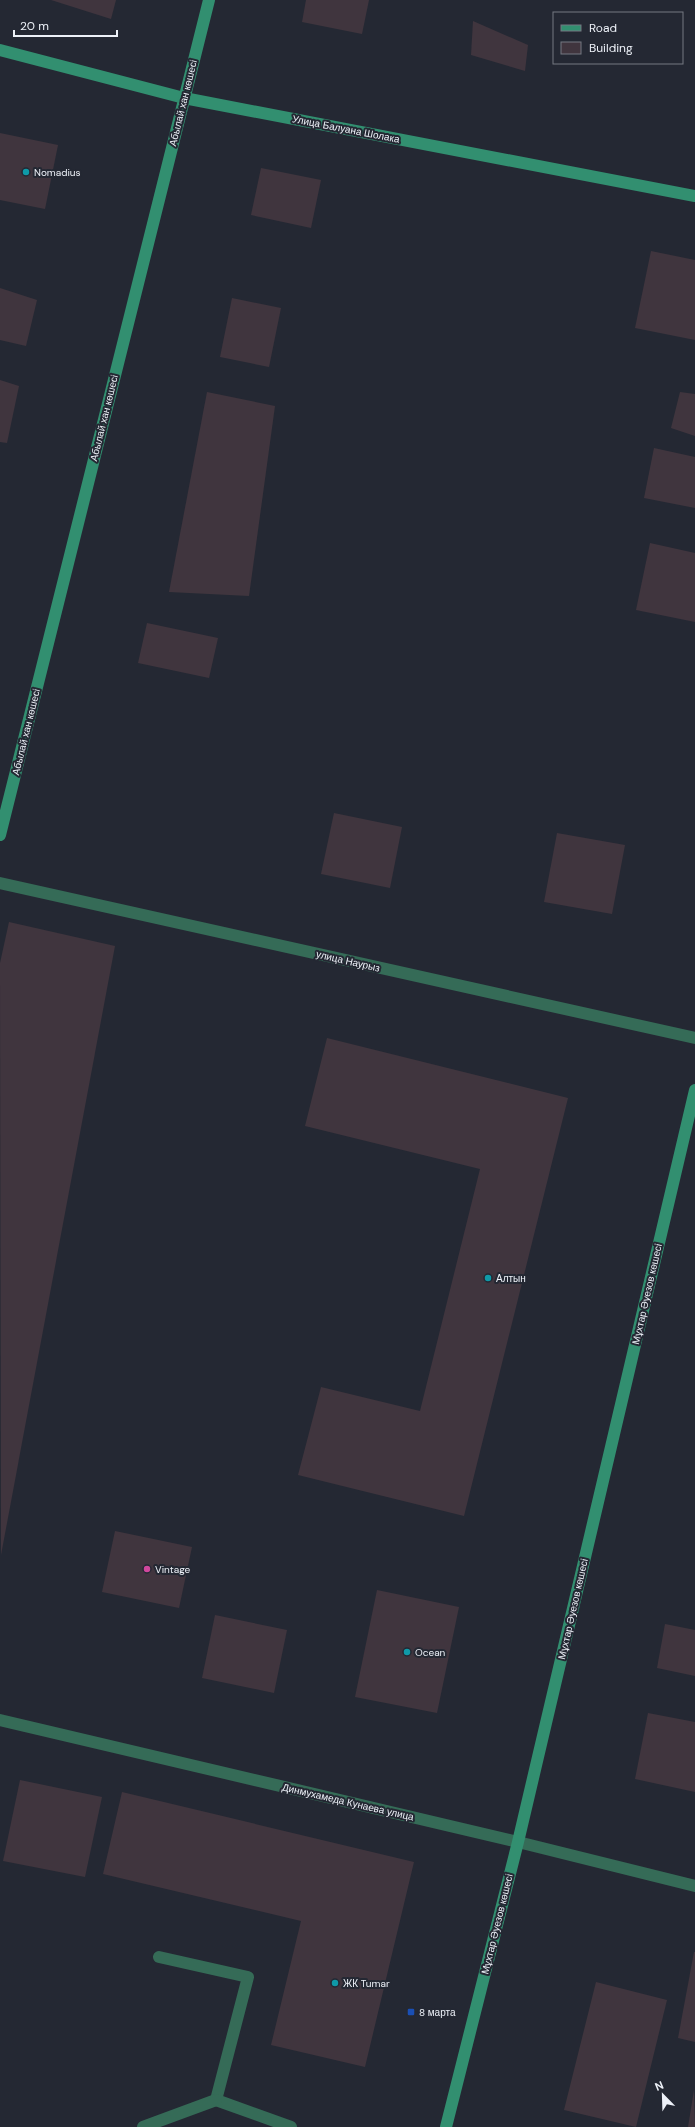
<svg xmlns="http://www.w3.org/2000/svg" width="695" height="2127" viewBox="0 0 695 2127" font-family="'DM Sans',sans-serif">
  <rect width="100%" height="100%" fill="#242833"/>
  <g fill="#40353e">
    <polygon points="51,0 116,0 111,19"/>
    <polygon points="306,0 369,0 362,34 302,22"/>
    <polygon points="473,21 528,45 525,71 471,55"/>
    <polygon points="0,133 58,145 45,209 0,200"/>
    <polygon points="261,168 321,180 311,228 251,215"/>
    <polygon points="651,251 695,260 695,340 635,328"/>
    <polygon points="0,288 37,300 26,346 0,340"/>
    <polygon points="232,298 281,308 269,367 220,357"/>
    <polygon points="0,380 19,386 7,443 0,442"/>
    <polygon points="207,392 275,406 249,596 169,592"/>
    <polygon points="680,392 695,394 695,436 671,428"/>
    <polygon points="654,448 695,457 695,508 644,498"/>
    <polygon points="650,543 695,553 695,622 636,610"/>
    <polygon points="147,623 218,638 209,678 138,663"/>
    <polygon points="334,813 402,827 390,888 321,874"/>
    <polygon points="557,833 625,845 612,914 544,902"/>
    <polygon points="9,922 115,946 1,1555 0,963"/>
    <polygon points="327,1038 568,1098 464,1516 298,1475 321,1387 420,1411 480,1169 305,1126"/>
    <polygon points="115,1531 192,1547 179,1608 102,1592"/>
    <polygon points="377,1590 459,1607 437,1713 355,1697"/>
    <polygon points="215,1615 287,1630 274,1693 202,1678"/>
    <polygon points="665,1624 695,1630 695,1676 657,1668"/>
    <polygon points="648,1713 695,1722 695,1792 635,1779"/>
    <polygon points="20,1780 102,1797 85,1877 3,1861"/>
    <polygon points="122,1792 414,1862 365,2067 271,2045 301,1921 103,1874"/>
    <polygon points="694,1952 695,1952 695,2042 678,2038"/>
    <polygon points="596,1982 667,2000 636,2127 564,2110"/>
    <polygon points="694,2090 695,2127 688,2127"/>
  </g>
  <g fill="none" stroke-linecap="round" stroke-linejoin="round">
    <g stroke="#356b57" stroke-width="12">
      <polyline points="0,883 695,1038"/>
      <polyline points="0,1720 518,1842 695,1886"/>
      <polyline points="159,1957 248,1977 216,2100 291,2127"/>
      <polyline points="143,2127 216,2100"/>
    </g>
    <g stroke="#328f70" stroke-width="12">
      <polyline points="0,50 184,98 695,196"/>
      <polyline points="0,835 209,0"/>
      <polyline points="446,2127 518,1842 695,1090"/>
    </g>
  </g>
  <g fill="#0f9aa8" stroke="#242833" stroke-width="1.5">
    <circle cx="26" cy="172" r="4"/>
    <circle cx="488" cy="1278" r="4"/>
    <circle cx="407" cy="1652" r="4"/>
    <circle cx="335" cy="1983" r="4"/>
  </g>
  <circle fill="#d1479c" stroke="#242833" stroke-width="1.5" cx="147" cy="1569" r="4"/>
  <rect fill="#1a4fb4" stroke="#242833" stroke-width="1.5" x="407" y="2008" width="8" height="8" rx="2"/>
  <g text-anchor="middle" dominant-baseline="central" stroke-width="4" stroke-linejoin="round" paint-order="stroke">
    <g font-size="10" fill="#edf1f8" stroke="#242833">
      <text transform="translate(183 103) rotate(-76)">Абылай хан көшесі</text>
      <text transform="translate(346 129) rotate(11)">Улица Балуана Шолака</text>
      <text transform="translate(104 418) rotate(-76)">Абылай хан көшесі</text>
      <text transform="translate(26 732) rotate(-76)">Абылай хан көшесі</text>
      <text transform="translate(348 961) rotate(13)">улица Наурыз</text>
      <text transform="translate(647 1294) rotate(-77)">Мұхтар Әуезов көшесі</text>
      <text transform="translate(573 1609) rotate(-77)">Мұхтар Әуезов көшесі</text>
      <text transform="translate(348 1802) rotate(13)">Динмухамеда Кунаева улица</text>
      <text transform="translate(497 1924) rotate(-76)">Мұхтар Әуезов көшесі</text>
    </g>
    <g font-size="10" fill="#edf1f8" stroke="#242833" text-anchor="start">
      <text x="34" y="172">Nomadius</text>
      <text x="496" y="1278">Алтын</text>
      <text x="155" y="1569">Vintage</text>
      <text x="415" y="1652">Ocean</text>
      <text x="343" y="1983">ЖК Tumar</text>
      <text x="419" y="2012">8 марта</text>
    </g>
  </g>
  <rect x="553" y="12" width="130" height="52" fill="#242833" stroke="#747882"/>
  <rect x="561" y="25" width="20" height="6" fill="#328f70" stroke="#747882"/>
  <text x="589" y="32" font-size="12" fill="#edf1f8">Road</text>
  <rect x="561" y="42" width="20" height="12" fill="#40353e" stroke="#747882"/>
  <text x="589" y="52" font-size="12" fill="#edf1f8">Building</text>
  <g transform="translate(663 2095) rotate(337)" stroke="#242833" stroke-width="3" paint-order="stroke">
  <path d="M0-3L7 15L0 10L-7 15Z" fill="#edf1f8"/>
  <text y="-6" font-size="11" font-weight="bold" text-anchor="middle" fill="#edf1f8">N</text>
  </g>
  <path d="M14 30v6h103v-6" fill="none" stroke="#edf1f8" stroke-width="2"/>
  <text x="20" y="30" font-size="12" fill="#edf1f8" stroke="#242833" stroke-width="3" paint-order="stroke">20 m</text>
</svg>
